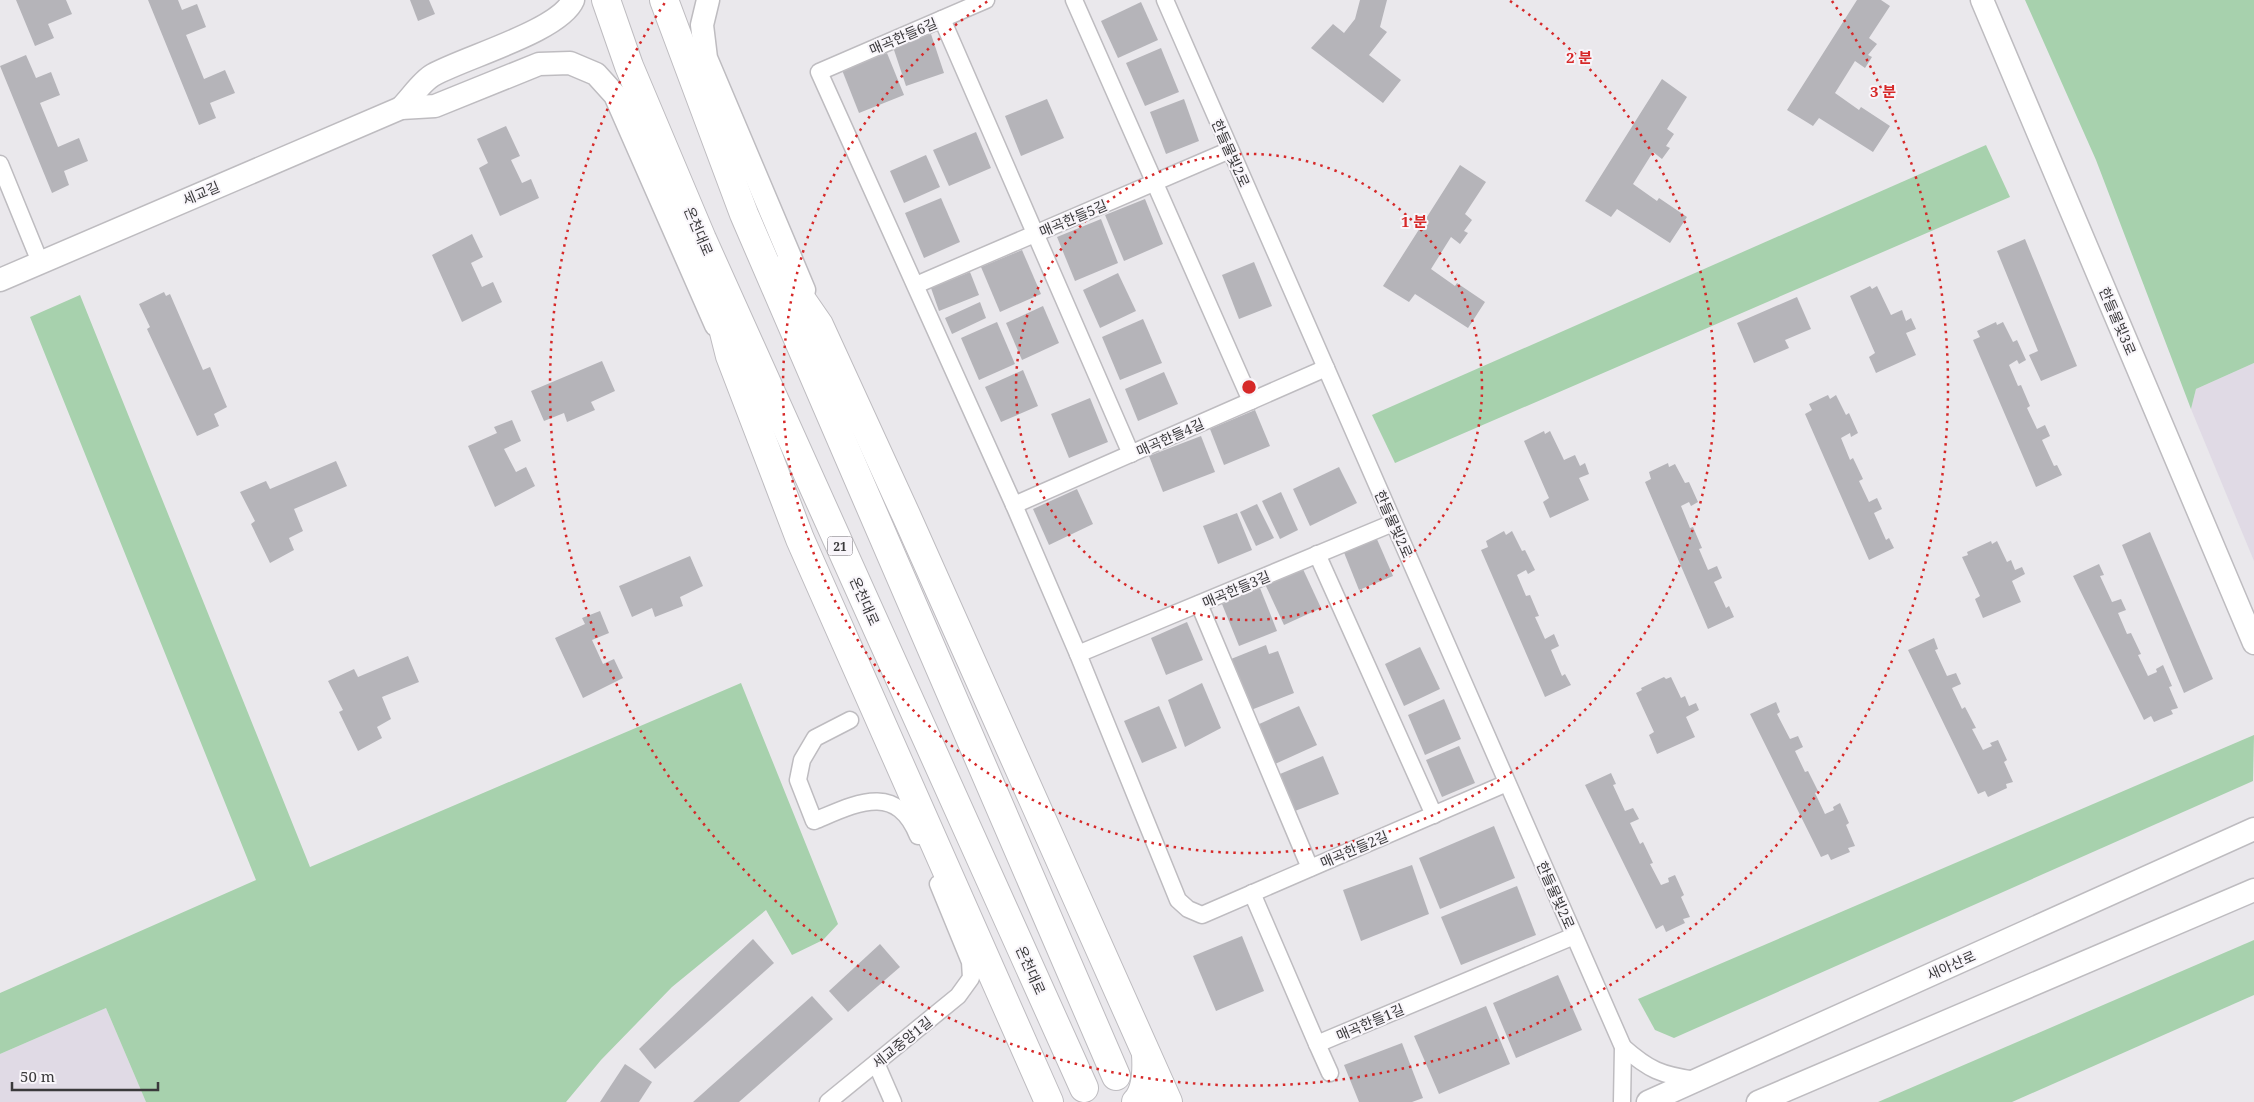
<svg xmlns="http://www.w3.org/2000/svg" width="2254" height="1102" viewBox="0 0 2254 1102" font-family="'Noto Serif','Noto Sans KR',serif">
  <rect width="100%" height="100%" fill="#eae8ec"/>
  <g fill="#e0dae5">
    <polygon points="2254,363 2254,561 2191,409 2196,389"/>
    <polygon points="106,1008 146,1102 0,1102 0,1054"/>
  </g>
  <g fill="#a7d1ad">
    <polygon points="2025,0 2254,0 2254,363 2196,389 2191,409 2096,160"/>
    <polygon points="1986,145 2010,197 1395,463 1372,415"/>
    <polygon points="80,295 310,867 741,683 838,924 823,940 792,955 766,910 672,987 601,1060 566,1102 146,1102 106,1008 0,1054 0,993 256,880 30,317"/>
    <polygon points="2254,735 2253,781 1674,1038 1655,1030 1638,999"/>
    <polygon points="2254,940 2254,995 2012,1102 1878,1102"/>
  </g>
  <g fill="#b5b4b9">
    <polygon points="16,0 66,0 72,14 48,24 54,38 35,46"/>
    <polygon points="148,0 178,0 182,10 197,4 206,27 186,35 204,79 225,70 235,93 210,103 216,118 199,125"/>
    <polygon points="410,0 429,0 435,14 418,21"/>
    <polygon points="1360,0 1387,0 1380,27 1387,32 1369,55 1401,80 1383,103 1311,48 1333,24 1344,33 1355,19"/>
    <polygon points="1857,0 1881,0 1890,6 1869,38 1877,44 1868,55 1872,57 1865,68 1855,61 1835,93 1859,110 1861,107 1890,126 1873,152 1819,118 1813,126 1787,110"/>
    <polygon points="1141,2 1158,40 1118,58 1101,21"/>
    <polygon points="931,34 944,73 906,86 893,47"/>
    <polygon points="1161,48 1179,92 1145,106 1126,63"/>
    <polygon points="887,53 904,95 859,113 842,70"/>
    <polygon points="26,55 36,78 51,72 60,95 40,103 58,147 79,138 88,161 64,171 69,185 52,193 0,66"/>
    <polygon points="1662,79 1687,97 1667,129 1674,134 1666,146 1670,148 1662,159 1653,152 1633,184 1657,201 1659,198 1687,217 1670,243 1617,209 1611,217 1585,201"/>
    <polygon points="1047,99 1064,138 1021,156 1005,116"/>
    <polygon points="1184,99 1199,141 1166,154 1150,112"/>
    <polygon points="506,126 520,156 511,160 522,183 531,179 539,198 500,216 479,168 488,163 477,139"/>
    <polygon points="976,132 991,168 949,186 933,150"/>
    <polygon points="926,155 940,187 904,203 890,171"/>
    <polygon points="1460,165 1486,182 1465,214 1472,220 1464,231 1468,233 1460,244 1451,237 1431,269 1455,286 1457,283 1485,302 1468,328 1415,294 1409,302 1383,286"/>
    <polygon points="941,198 960,242 924,258 905,213"/>
    <polygon points="1145,199 1163,244 1124,261 1105,215"/>
    <polygon points="1101,219 1118,263 1075,281 1057,237"/>
    <polygon points="472,234 483,257 471,263 482,287 493,282 502,302 462,322 432,255"/>
    <polygon points="2025,239 2077,366 2041,381 2029,355 2038,351 1997,251"/>
    <polygon points="1022,250 1041,294 1000,312 981,267"/>
    <polygon points="1254,262 1272,306 1239,319 1222,275"/>
    <polygon points="970,272 979,295 939,311 931,288"/>
    <polygon points="1118,273 1136,311 1100,328 1083,290"/>
    <polygon points="1870,286 1872,289 1877,286 1891,315 1902,310 1906,321 1911,318 1916,329 1906,333 1916,355 1876,373 1869,357 1875,353 1850,296"/>
    <polygon points="164,292 166,296 170,294 203,370 210,367 227,407 214,414 219,426 197,436 147,329 150,327 139,304"/>
    <polygon points="1797,297 1811,329 1785,340 1789,348 1754,363 1737,323"/>
    <polygon points="980,302 986,318 952,334 945,318"/>
    <polygon points="1043,306 1059,343 1022,360 1006,323"/>
    <polygon points="1143,319 1162,363 1120,380 1102,337"/>
    <polygon points="997,322 1015,364 979,380 961,338"/>
    <polygon points="1996,322 1997,325 2003,322 2013,342 2017,340 2026,360 2019,364 2017,360 2009,365 2018,386 2021,385 2030,406 2027,408 2037,429 2045,425 2050,436 2042,440 2054,466 2057,465 2062,475 2036,487 1973,340 1980,337 1977,331"/>
    <polygon points="602,361 615,391 591,402 595,410 567,422 564,413 544,421 531,391"/>
    <polygon points="1023,370 1038,406 1001,422 985,387"/>
    <polygon points="1164,372 1178,404 1138,421 1125,389"/>
    <polygon points="1828,395 1830,399 1836,395 1846,415 1849,413 1858,433 1851,437 1850,433 1841,438 1850,460 1853,458 1863,479 1859,481 1869,502 1877,498 1882,509 1874,513 1886,540 1889,538 1894,548 1869,560 1805,414 1812,410 1809,404"/>
    <polygon points="1090,398 1108,442 1069,458 1051,414"/>
    <polygon points="1255,410 1270,446 1224,465 1210,429"/>
    <polygon points="512,420 521,441 504,449 516,472 526,467 535,486 495,507 468,446 497,433 494,427"/>
    <polygon points="1544,431 1545,434 1550,431 1564,460 1575,455 1580,466 1585,463 1589,474 1579,478 1589,500 1550,518 1543,502 1549,498 1524,441"/>
    <polygon points="1201,436 1215,472 1163,492 1149,456"/>
    <polygon points="336,461 347,486 294,509 303,531 289,538 294,550 270,563 251,524 255,521 240,492 266,481 270,489"/>
    <polygon points="1668,463 1669,467 1675,464 1685,483 1689,482 1698,502 1691,506 1689,502 1681,506 1690,528 1693,527 1702,548 1699,549 1708,570 1717,566 1722,578 1714,582 1726,608 1729,606 1734,617 1708,629 1645,482 1651,479 1649,472"/>
    <polygon points="1339,467 1357,503 1310,526 1293,489"/>
    <polygon points="1077,489 1093,524 1049,545 1033,509"/>
    <polygon points="1281,492 1298,530 1280,539 1262,501"/>
    <polygon points="1257,504 1274,538 1256,546 1240,512"/>
    <polygon points="1237,513 1252,550 1218,564 1203,526"/>
    <polygon points="1504,531 1506,535 1512,531 1522,551 1525,550 1535,570 1528,574 1526,570 1517,575 1526,596 1530,595 1539,616 1535,617 1545,639 1554,634 1559,646 1551,650 1562,676 1565,674 1571,685 1545,697 1481,550 1488,547 1486,541"/>
    <polygon points="2150,532 2213,679 2184,693 2122,545"/>
    <polygon points="1376,537 1393,576 1359,590 1343,550"/>
    <polygon points="1991,541 1992,544 1997,541 2007,562 2011,560 2015,570 2022,567 2025,574 2012,581 2021,602 1983,618 1975,599 1980,596 1962,557 1968,555 1967,552"/>
    <polygon points="690,556 703,586 680,597 683,606 655,617 652,608 632,617 619,586"/>
    <polygon points="2099,564 2104,575 2100,576 2112,602 2121,599 2126,610 2118,613 2127,634 2131,633 2141,654 2138,655 2148,676 2157,672 2156,669 2163,665 2172,686 2169,687 2178,708 2171,710 2173,714 2154,722 2151,716 2144,720 2073,576"/>
    <polygon points="1302,567 1321,608 1284,625 1265,584"/>
    <polygon points="1260,588 1277,631 1239,646 1222,604"/>
    <polygon points="600,611 609,633 592,640 603,664 614,659 623,678 583,698 555,638 585,624 582,618"/>
    <polygon points="1187,622 1203,660 1166,675 1151,638"/>
    <polygon points="1934,638 1938,649 1935,650 1947,676 1956,673 1961,684 1952,688 1962,709 1965,707 1976,728 1972,729 1983,750 1992,746 1990,743 1998,740 2007,760 2004,762 2013,782 2006,784 2007,788 1988,797 1985,791 1978,794 1908,650"/>
    <polygon points="1266,645 1269,654 1278,651 1294,693 1251,710 1231,659"/>
    <polygon points="1420,647 1440,689 1404,706 1385,664"/>
    <polygon points="408,656 419,682 382,697 391,719 377,727 382,738 358,751 339,712 343,710 328,681 354,669 358,677"/>
    <polygon points="1664,677 1666,679 1671,677 1681,698 1685,696 1689,706 1696,703 1699,710 1686,717 1695,737 1657,754 1649,735 1654,732 1636,693 1642,690 1641,688"/>
    <polygon points="1202,683 1221,728 1185,747 1168,700"/>
    <polygon points="1444,699 1461,739 1425,755 1408,715"/>
    <polygon points="1776,702 1780,712 1777,714 1790,739 1798,736 1803,747 1795,751 1805,772 1808,771 1818,791 1815,793 1825,814 1834,810 1833,807 1840,803 1849,823 1846,825 1855,846 1848,848 1850,852 1831,860 1828,854 1821,857 1750,714"/>
    <polygon points="1159,706 1177,748 1142,763 1124,721"/>
    <polygon points="1299,706 1317,745 1275,764 1257,725"/>
    <polygon points="1459,746 1475,783 1442,797 1426,760"/>
    <polygon points="1323,756 1339,794 1295,811 1280,774"/>
    <polygon points="1611,773 1616,784 1613,785 1625,811 1633,808 1639,819 1630,823 1640,844 1643,842 1653,863 1650,864 1661,885 1669,882 1668,878 1675,875 1684,895 1681,897 1690,917 1683,919 1685,923 1666,932 1663,925 1656,929 1585,785"/>
    <polygon points="1494,826 1515,878 1440,909 1419,858"/>
    <polygon points="1412,865 1429,914 1361,941 1343,890"/>
    <polygon points="1517,886 1536,935 1461,965 1441,917"/>
    <polygon points="1242,936 1264,991 1216,1011 1193,956"/>
    <polygon points="753,939 774,963 655,1069 639,1049"/>
    <polygon points="880,944 900,967 848,1012 829,991"/>
    <polygon points="1558,975 1582,1030 1516,1058 1493,1003"/>
    <polygon points="812,996 833,1019 739,1102 693,1102"/>
    <polygon points="1486,1006 1510,1064 1439,1094 1414,1036"/>
    <polygon points="1402,1043 1423,1098 1412,1102 1359,1102 1344,1065"/>
    <polygon points="625,1064 652,1082 639,1102 600,1102"/>
  </g>
  <g fill="none" stroke-linecap="round" stroke-linejoin="round">
    <defs>
      <g id="street">
        <polyline points="986,0 819,72 1014,505 1078,654 1178,900 1188,909 1202,915 1507,783"/>
        <polyline points="1074,0 1251,401"/>
        <polyline points="1165,0 1623,1047 1622,1102"/>
        <polyline points="942,19 1131,454"/>
        <polyline points="0,164 40,262"/>
        <polyline points="916,285 1230,150"/>
        <polyline points="1014,505 1326,368"/>
        <polyline points="1317,554 1434,815"/>
        <polyline points="1199,604 1310,868"/>
        <polyline points="1078,654 1393,523"/>
        <path d="M850 720 815 738 802 760 798 780 814 821C855 804 896 781 918 836"/>
        <polyline points="1252,893 1317,1044 1574,936"/>
        <polyline points="1317,1044 1330,1073"/>
        <path d="M1623 1047C1649 1070 1661 1075 1696 1080"/>
        <polyline points="876,1063 893,1102"/>
        <polyline points="828,1102 958,996 971,978 970,962 938,884"/>
      </g>
      <g id="secondary">
        <polyline points="708,0 702,25 706,58 804,290"/>
        <polyline points="1982,0 2254,643"/>
        <path d="M401 108C411 98 422 81 433 75 465 57 560 31 573 0"/>
        <polyline points="0,280 401,108 435,106 539,64 570,63 596,74 615,95 716,325"/>
        <polyline points="1648,1102 2254,829"/>
        <polyline points="1758,1102 2254,890"/>
      </g>
      <g id="highway">
        <polyline points="606,0 629,66 702,239 1084,1088"/>
        <polyline points="664,0 744,214 1116,1076"/>
        <polyline points="781,270 819,325 907,517 1168,1102"/>
        <polyline points="717,304 730,356 800,539 1049,1102"/>
        <path d="M1136 1102C1147 1090 1147 1070 1146 1054"/>
      </g>
    </defs>
    <use href="#street" stroke="#bebcc0" stroke-width="19"/>
    <use href="#secondary" stroke="#bebcc0" stroke-width="25"/>
    <use href="#highway" stroke="#bebcc0" stroke-width="30"/>
    <use href="#street" stroke="#fff" stroke-width="16"/>
    <use href="#secondary" stroke="#fff" stroke-width="22"/>
    <use href="#highway" stroke="#fff" stroke-width="28"/>
  </g>
  <g fill="none" stroke="#d62828" stroke-width="2.5" stroke-dasharray="2.5 5">
    <circle cx="1249" cy="387" r="233"/>
    <path d="M1510 1A466 466 0 1 1 988 1"/>
    <path d="M1832 1A699 699 0 1 1 666 1"/>
  </g>
  <g text-anchor="middle" dominant-baseline="central" stroke-width="4" stroke-linejoin="round" paint-order="stroke">
    <rect fill="#f8f5fa" stroke="#737174" stroke-width="1" x="827.5" y="536.5" width="25" height="19" rx="4"/>
    <g font-size="12" font-weight="bold" fill="#3a393b">
      <text x="840" y="546">21</text>
    </g>
    <g font-size="14" fill="#3a393b" stroke="#f8f5fa">
      <text transform="translate(903 36) rotate(-23)">매곡한들6길</text>
      <text transform="translate(1231 153) rotate(66)">한들물빛2로</text>
      <text transform="translate(201 193) rotate(-23)">세교길</text>
      <text transform="translate(1073 218) rotate(-23)">매곡한들5길</text>
      <text transform="translate(699 231) rotate(67)">온천대로</text>
      <text transform="translate(2118 321) rotate(67)">한들물빛3로</text>
      <text transform="translate(1170 437) rotate(-24)">매곡한들4길</text>
      <text transform="translate(1394 524) rotate(66)">한들물빛2로</text>
      <text transform="translate(1236 589) rotate(-23)">매곡한들3길</text>
      <text transform="translate(865 601) rotate(66)">온천대로</text>
      <text transform="translate(1354 849) rotate(-23)">매곡한들2길</text>
      <text transform="translate(1556 895) rotate(66)">한들물빛2로</text>
      <text transform="translate(1951 965) rotate(-24)">새아산로</text>
      <text transform="translate(1031 970) rotate(66)">온천대로</text>
      <text transform="translate(1370 1022) rotate(-23)">매곡한들1길</text>
      <text transform="translate(902 1042) rotate(-39)">세교중앙1길</text>
    </g>
  </g>
  <circle cx="1249" cy="387" r="8" fill="#d62828" stroke="#f8f5fa" stroke-width="2.5"/>
  <g font-size="15" text-anchor="middle" font-weight="bold" fill="#d62828" stroke="#f8f5fa" stroke-width="4" stroke-linejoin="round" paint-order="stroke">
    <text x="1579" y="63">2 분</text>
    <text x="1883" y="97">3 분</text>
    <text x="1414" y="227">1 분</text>
  </g>
  <path d="M12 1082v8h146v-8" fill="none" stroke="#3a393b" stroke-width="2.5"/>
  <text x="20" y="1082" font-size="15" fill="#3a393b" stroke="#f8f5fa" stroke-width="4" paint-order="stroke">50 m</text>
</svg>
